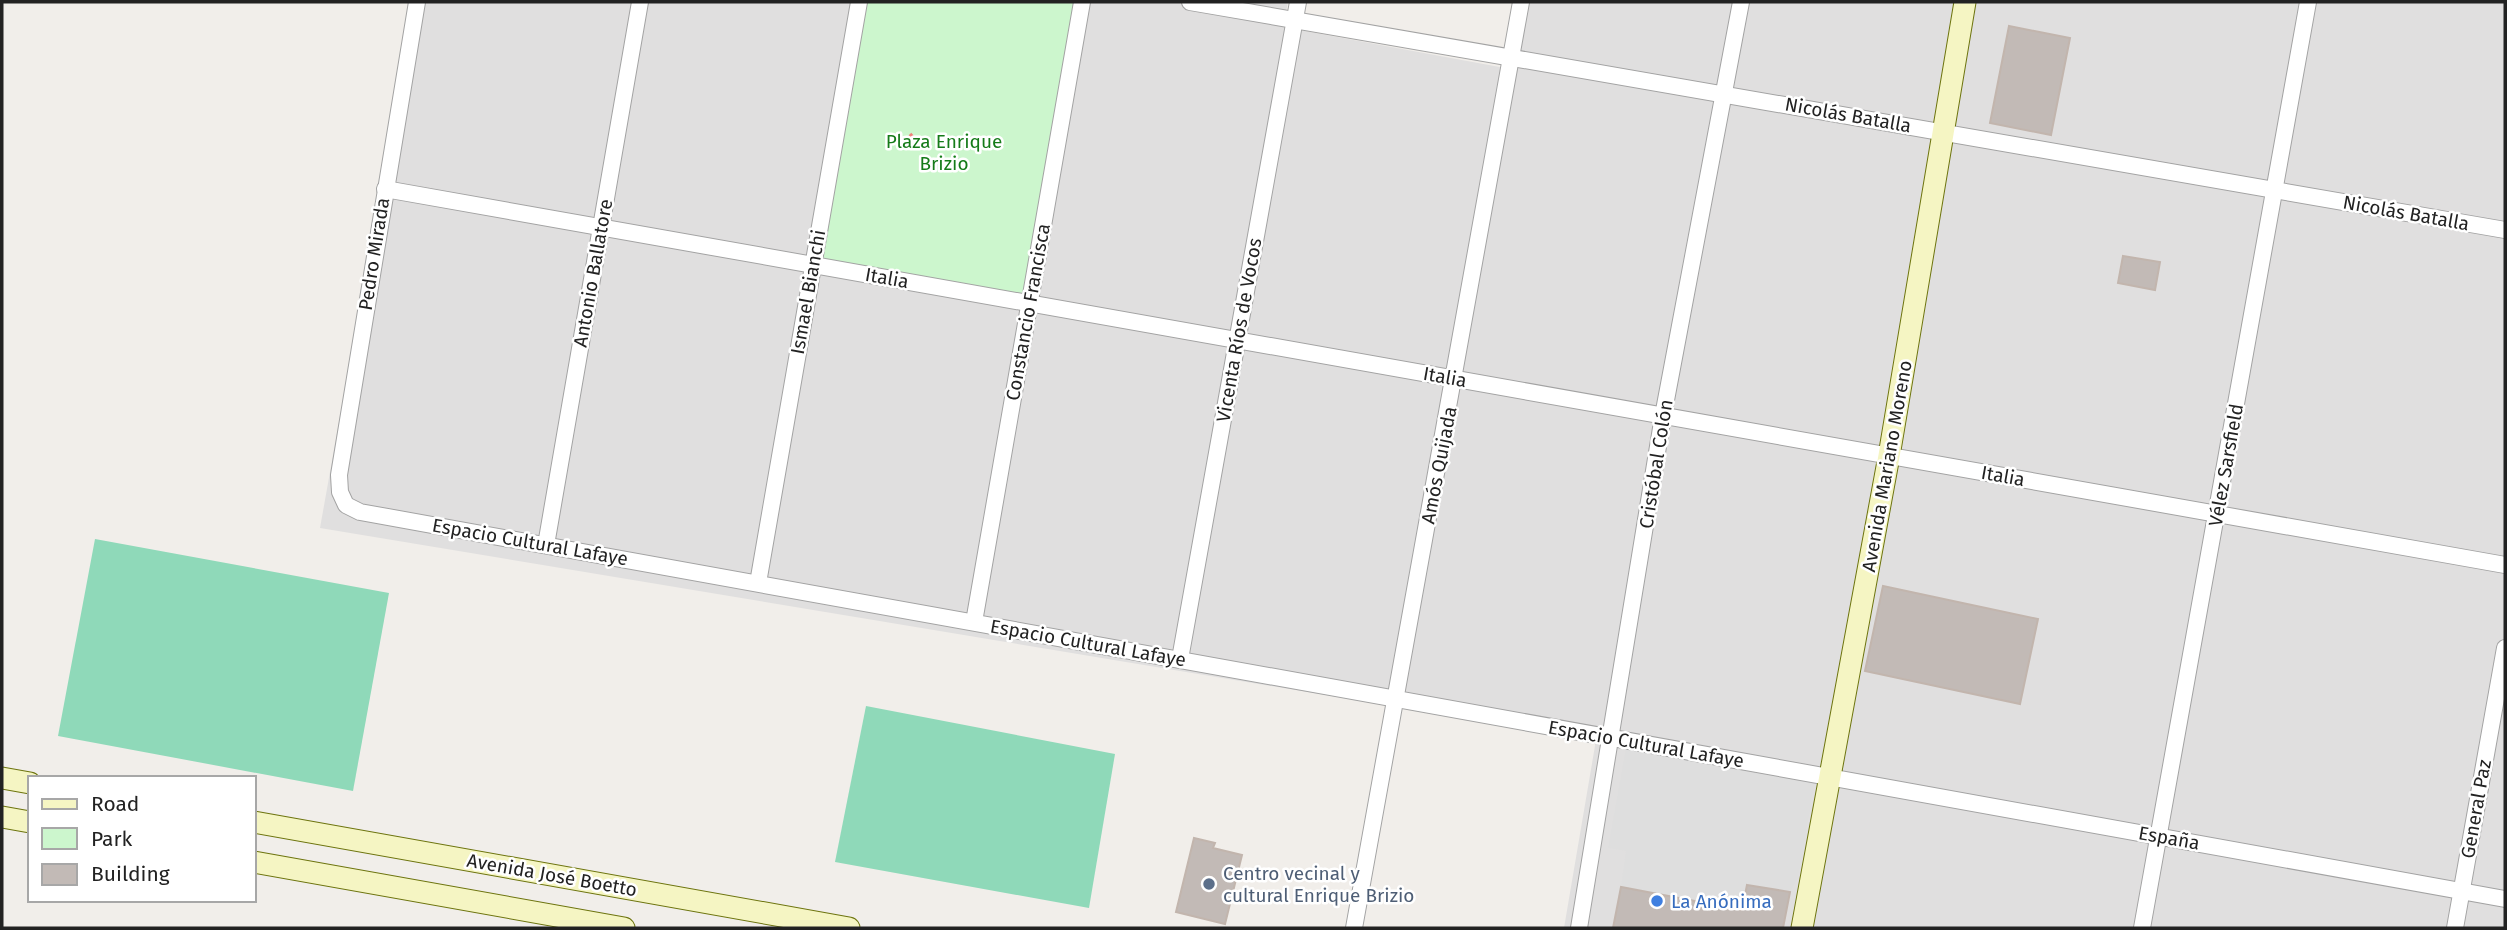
<svg xmlns="http://www.w3.org/2000/svg" width="2507" height="930" viewBox="0 0 2507 930" font-family="'Fira Sans',sans-serif">
  <rect width="100%" height="100%" fill="#f1eeea"/>
  <polygon fill="#e0dfdf" points="414,2 1288,2 1283,27 1516,70 1529,2 2505,2 2505,928 1564,928 1596,740 320,528"/>
  <polygon fill="#ccf6cd" points="863,2 1077,2 1026,296 817,259"/>
  <g fill="#8fd9b9">
    <polygon points="95,539 389,593 353,791 58,736"/>
    <polygon points="866,706 1115,754 1089,908 835,862"/>
  </g>
  <polygon fill="#dedede" points="1626,748 1815,781 1798,878 1790,892 1747,885 1742,910 1621,887 1626,851 1608,848"/>
  <g fill="#c2bab6" stroke="#c2b5ad" stroke-width="2">
    <polygon points="2009,26 2070,38 2051,135 1990,123"/>
    <polygon points="2123,256 2160,262 2155,290 2118,283"/>
    <polygon points="1883,586 2038,619 2020,704 1865,671"/>
    <polygon points="1194,838 1215,843 1213,848 1242,855 1225,924 1176,912"/>
    <polygon points="1747,885 1790,892 1783,928 1613,928 1621,887 1742,910"/>
  </g>
  <g fill="none" stroke-linecap="round" stroke-linejoin="round">
    <defs>
      <g id="street">
        <polyline points="417,2 339,475 340,492 346,505 360,512 2505,899"/>
        <polyline points="1190,2 2505,230"/>
        <polyline points="385,189 2505,565"/>
        <polyline points="546,545 640,2"/>
        <polyline points="758,583 859,2"/>
        <polyline points="974,622 1082,2"/>
        <polyline points="1180,659 1298,2"/>
        <polyline points="1354,928 1521,2"/>
        <polyline points="1579,928 1663,416 1741,2"/>
        <polyline points="2142,928 2308,2"/>
        <polyline points="2455,928 2505,648"/>
      </g>
      <g id="secondary">
        <polyline points="2,778 30,783"/>
        <polyline points="2,817 30,822"/>
        <polyline points="254,822 849,928"/>
        <polyline points="254,862 624,928"/>
        <polyline points="1802,928 1889,456 1965,2"/>
      </g>
    </defs>
    <use href="#street" stroke="#a3a3a3" stroke-width="18"/>
    <use href="#secondary" stroke="#6d740e" stroke-width="23"/>
    <g stroke="#f0837c" stroke-width="3.5" stroke-dasharray="3.5 3.5" stroke-linecap="butt">
      <polyline points="910,134 918,143"/>
      <polyline points="929,161 933,170"/>
    </g>
    <use href="#street" stroke="#fff" stroke-width="16"/>
    <use href="#secondary" stroke="#f5f5c3" stroke-width="21"/>
  </g>
  <circle fill="#5c6f8a" stroke="#fff" stroke-width="2.5" cx="1209" cy="884" r="7"/>
  <circle fill="#3f7fe0" stroke="#fff" stroke-width="2.5" cx="1657" cy="901" r="7"/>
  <g text-anchor="middle" dominant-baseline="central" stroke-width="5" stroke-linejoin="round" paint-order="stroke">
    <g font-size="19" fill="#222" stroke="#fff">
      <text transform="translate(1848 115) rotate(10)">Nicolás Batalla</text>
      <text transform="translate(2406 213) rotate(10)">Nicolás Batalla</text>
      <text transform="translate(374 254) rotate(-81)">Pedro Mirada</text>
      <text transform="translate(593 273) rotate(-80)">Antonio Ballatore</text>
      <text transform="translate(887 278) rotate(10)">Italia</text>
      <text transform="translate(808 292) rotate(-80)">Ismael Bianchi</text>
      <text transform="translate(1028 312) rotate(-80)">Constancio Francisca</text>
      <text transform="translate(1239 330) rotate(-80)">Vicenta Ríos de Vocos</text>
      <text transform="translate(1445 377) rotate(10)">Italia</text>
      <text transform="translate(1656 464) rotate(-81)">Cristóbal Colón</text>
      <text transform="translate(1439 465) rotate(-79)">Amós Quijada</text>
      <text transform="translate(2226 465) rotate(-80)">Vélez Sarsfield</text>
      <text transform="translate(1887 466) rotate(-80)">Avenida Mariano Moreno</text>
      <text transform="translate(2003 476) rotate(10)">Italia</text>
      <text transform="translate(530 542) rotate(10)">Espacio Cultural Lafaye</text>
      <text transform="translate(1088 643) rotate(10)">Espacio Cultural Lafaye</text>
      <text transform="translate(1646 744) rotate(10)">Espacio Cultural Lafaye</text>
      <text transform="translate(2476 809) rotate(-80)">General Paz</text>
      <text transform="translate(2169 838) rotate(10)">España</text>
      <text transform="translate(552 875) rotate(10)">Avenida José Boetto</text>
    </g>
    <g font-size="19" fill="#157b19" stroke="#fff">
      <text x="944" y="141">Plaza Enrique<tspan x="944" dy="22">Brizio</tspan></text>
    </g>
    <g font-size="19" fill="#4e5e75" stroke="#fff" text-anchor="start">
      <text x="1223" y="873">Centro vecinal y<tspan x="1223" dy="22">cultural Enrique Brizio</tspan></text>
    </g>
    <g font-size="19" fill="#366cbe" stroke="#fff" text-anchor="start">
      <text x="1671" y="901">La Anónima</text>
    </g>
  </g>
  <rect width="2507" height="930" fill="none" stroke="#222222" stroke-width="7"/>
  <rect x="28" y="776" width="228" height="126" fill="#ffffff" stroke="#a7a7a7" stroke-width="2"/>
  <rect x="42" y="799" width="35" height="10" fill="#f5f5c3" stroke="#a7a7a7" stroke-width="2"/>
  <text x="91" y="811" font-size="21" fill="#222222">Road</text>
  <rect x="42" y="828" width="35" height="21" fill="#ccf6cd" stroke="#a7a7a7" stroke-width="2"/>
  <text x="91" y="846" font-size="21" fill="#222222">Park</text>
  <rect x="42" y="864" width="35" height="21" fill="#c2bab6" stroke="#a7a7a7" stroke-width="2"/>
  <text x="91" y="881" font-size="21" fill="#222222">Building</text>
</svg>
